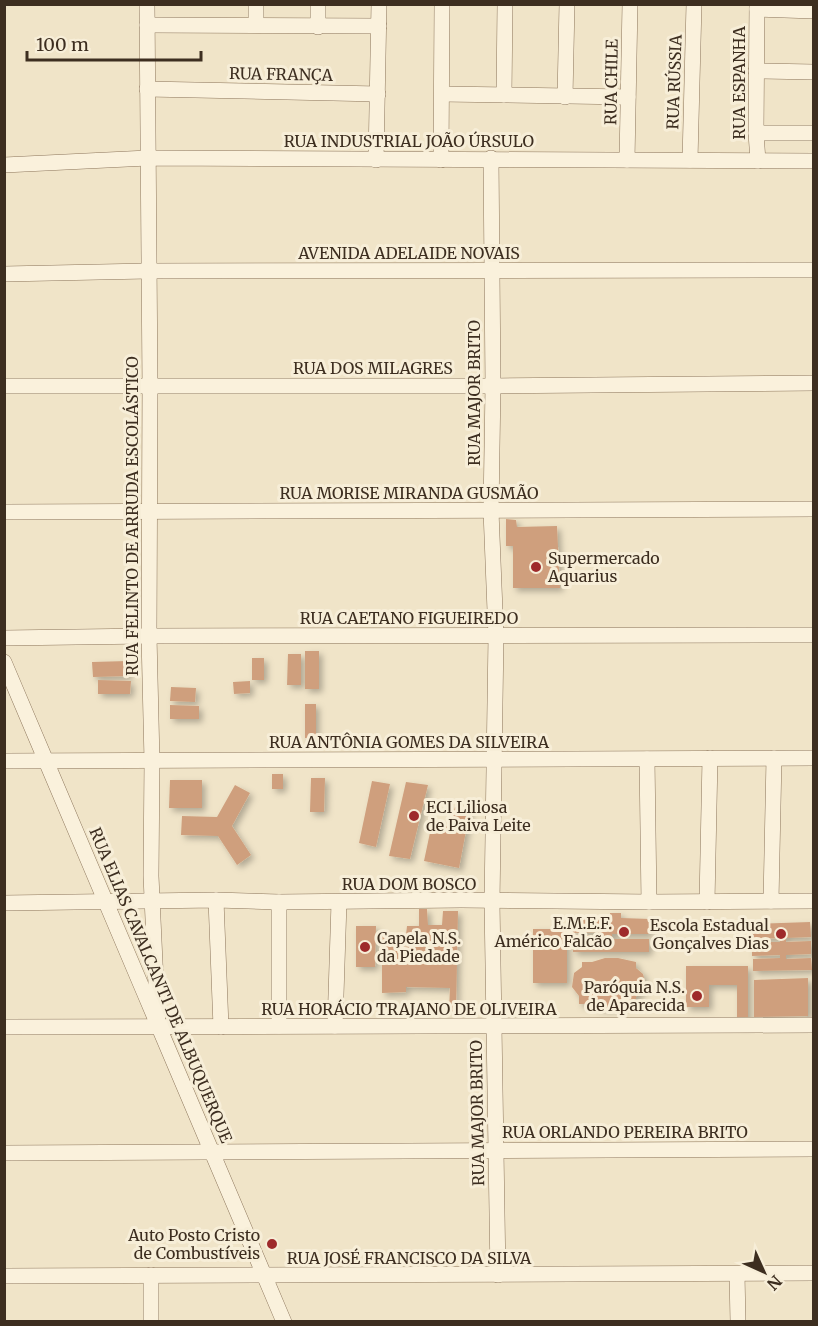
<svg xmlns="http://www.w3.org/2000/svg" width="818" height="1326" viewBox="0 0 818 1326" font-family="Merriweather,serif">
  <defs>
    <filter id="shadow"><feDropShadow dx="3.5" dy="3.5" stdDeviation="3" flood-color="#0004"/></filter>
  </defs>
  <rect width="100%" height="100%" fill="#f0e4c8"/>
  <g fill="#cf9f7d" filter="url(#shadow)">
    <polygon points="506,519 516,520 517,527 557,526 560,588 513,588 513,546 506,546"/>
    <rect x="305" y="651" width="14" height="38"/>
    <polygon points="288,654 301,654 301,685 287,685"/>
    <rect x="252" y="658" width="12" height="22"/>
    <polygon points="128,661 129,676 93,677 92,662"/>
    <polygon points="98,680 131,681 130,694 98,694"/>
    <polygon points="250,681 250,693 234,694 233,682"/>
    <polygon points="171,687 196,688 195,702 170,701"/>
    <rect x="305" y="704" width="11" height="34"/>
    <polygon points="170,705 199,706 199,719 170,719"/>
    <rect x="272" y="774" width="11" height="15"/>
    <polygon points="311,778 325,778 324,812 310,812"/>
    <polygon points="170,780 202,780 202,808 169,808"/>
    <polygon points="372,781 390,784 376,847 359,843"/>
    <polygon points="406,782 428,785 410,859 389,856"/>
    <polygon points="235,785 250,793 232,826 251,855 237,865 218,836 181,835 182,816 217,817"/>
    <polygon points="455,807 470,810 459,868 424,861 432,823 450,827"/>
    <polygon points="419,909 427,909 428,925 442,925 443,911 458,911 456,1011 449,1011 450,988 406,987 406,992 382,993 382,934 398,934 398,947 420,946 419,935 406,935 407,926 419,926"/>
    <polygon points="610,913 621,913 621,918 650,919 649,934 612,934 612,939 649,939 649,952 573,952 573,936 590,935 589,939 605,938 605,936 598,936 598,932 573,933 573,918 610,918"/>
    <polygon points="810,922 811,937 786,938 786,942 811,941 811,954 786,955 786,959 811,958 812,970 753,971 753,959 780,958 780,955 752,956 752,942 780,942 780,938 752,939 752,924"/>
    <polygon points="356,926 376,926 375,967 356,967"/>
    <rect x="533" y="929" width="34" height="54"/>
    <polygon points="605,958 618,958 636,962 636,968 643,974 645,982 643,990 636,997 636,1003 627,1003 621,1007 609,1009 599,1008 591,1004 579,1004 579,996 572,987 574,973 582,967 582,962 592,962"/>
    <polygon points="686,966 748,966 748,1024 737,1024 737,985 709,985 709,1007 686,1007"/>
    <polygon points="808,978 808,1016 754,1017 754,980"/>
  </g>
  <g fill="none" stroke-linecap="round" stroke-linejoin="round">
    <defs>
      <g id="minor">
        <polyline points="147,4 150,386 149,636 152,761 151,876 158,1027"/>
        <polyline points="318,4 318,27"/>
        <polyline points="757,4 756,133 758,161"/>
        <polyline points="757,9 814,11"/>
        <polyline points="147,25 379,26"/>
        <polyline points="256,25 256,4"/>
        <polyline points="756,71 814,72"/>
        <polyline points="147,89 378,94"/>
        <polyline points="442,94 628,97"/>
        <polyline points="504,95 505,4"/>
        <polyline points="565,97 567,4"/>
        <polyline points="756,133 814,133"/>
        <polyline points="491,158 493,386 491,511 496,636 492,902 498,1275"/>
        <polyline points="376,160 379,4"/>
        <polyline points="441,160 442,4"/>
        <polyline points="627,160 630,4"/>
        <polyline points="690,160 694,4"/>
        <polyline points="4,165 148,158 814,161"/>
        <polyline points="4,274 147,271 814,270"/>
        <polyline points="4,386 493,386 814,383"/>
        <polyline points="4,512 814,509"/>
        <polyline points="4,638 149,636 814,635"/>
        <path d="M4 662C97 882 191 1102 284 1322"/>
        <polyline points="647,759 649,902"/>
        <polyline points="4,761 814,758"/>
        <polyline points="216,900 221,1027"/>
        <polyline points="771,901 774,758"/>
        <polyline points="707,902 710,758"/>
        <polyline points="4,903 216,900 279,902 461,900 649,902 814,901"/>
        <polyline points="279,1026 279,902"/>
        <polyline points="335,1026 339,902"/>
        <polyline points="4,1027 814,1025"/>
        <polyline points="4,1153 814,1149"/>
        <polyline points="737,1274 738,1322"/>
        <polyline points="4,1276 814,1273"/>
        <polyline points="151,1322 151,1275"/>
      </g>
    </defs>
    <use href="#minor" stroke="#8d765c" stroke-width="16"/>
    <use href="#minor" stroke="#faf1dc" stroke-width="15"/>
  </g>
  <g fill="#9e2a2b" stroke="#f7eed8" stroke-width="2">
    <circle cx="536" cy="567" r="6"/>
    <circle cx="414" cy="816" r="6"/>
    <circle cx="624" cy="932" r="6"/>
    <circle cx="781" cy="934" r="6"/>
    <circle cx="365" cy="947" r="6"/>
    <circle cx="697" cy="996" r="6"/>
    <circle cx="272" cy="1244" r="6"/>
  </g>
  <g text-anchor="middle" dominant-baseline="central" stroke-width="6" stroke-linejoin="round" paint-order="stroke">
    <g font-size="16" fill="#3d2e20" stroke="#f7eed8">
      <text transform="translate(281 74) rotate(1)">RUA FRANÇA</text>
      <text transform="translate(611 82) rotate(-89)">RUA CHILE</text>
      <text transform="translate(674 82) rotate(-88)">RUA RÚSSIA</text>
      <text transform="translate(739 83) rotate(-90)">RUA ESPANHA</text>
      <text x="409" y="141">RUA INDUSTRIAL JOÃO ÚRSULO</text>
      <text x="409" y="253">AVENIDA ADELAIDE NOVAIS</text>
      <text x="373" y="368">RUA DOS MILAGRES</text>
      <text transform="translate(474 393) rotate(-90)">RUA MAJOR BRITO</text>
      <text x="409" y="493">RUA MORISE MIRANDA GUSMÃO</text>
      <text transform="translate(132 516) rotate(-90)">RUA FELINTO DE ARRUDA ESCOLÁSTICO</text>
      <text x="409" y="618">RUA CAETANO FIGUEIREDO</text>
      <text x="409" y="742">RUA ANTÔNIA GOMES DA SILVEIRA</text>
      <text x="409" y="884">RUA DOM BOSCO</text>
      <text transform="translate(161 985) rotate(67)">RUA ELIAS CAVALCANTI DE ALBUQUERQUE</text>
      <text x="409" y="1009">RUA HORÁCIO TRAJANO DE OLIVEIRA</text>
      <text transform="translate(477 1113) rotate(-91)">RUA MAJOR BRITO</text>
      <text x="625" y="1132">RUA ORLANDO PEREIRA BRITO</text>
      <text x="409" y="1258">RUA JOSÉ FRANCISCO DA SILVA</text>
    </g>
    <g font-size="16" fill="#3d2e20" stroke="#f7eed8" text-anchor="end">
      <text x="548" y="558" text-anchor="start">Supermercado<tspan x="548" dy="18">Aquarius</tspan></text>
      <text x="426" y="807" text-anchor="start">ECI Liliosa<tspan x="426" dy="18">de Paiva Leite</tspan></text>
      <text x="612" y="923">E.M.E.F.<tspan x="612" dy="18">Américo Falcão</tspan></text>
      <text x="769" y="925">Escola Estadual<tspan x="769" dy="18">Gonçalves Dias</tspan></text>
      <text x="377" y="938" text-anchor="start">Capela N.S.<tspan x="377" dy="18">da Piedade</tspan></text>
      <text x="685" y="987">Paróquia N.S.<tspan x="685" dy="18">de Aparecida</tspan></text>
      <text x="260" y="1235">Auto Posto Cristo<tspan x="260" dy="18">de Combustíveis</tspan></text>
    </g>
  </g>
  <rect width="818" height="1326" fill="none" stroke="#3d2e20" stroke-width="12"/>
  <g transform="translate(764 1272) rotate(135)" stroke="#f7eed8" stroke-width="4.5" paint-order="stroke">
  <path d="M0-4.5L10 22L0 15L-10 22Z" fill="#3d2e20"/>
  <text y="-9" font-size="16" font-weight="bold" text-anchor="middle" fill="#3d2e20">N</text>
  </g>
  <path d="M27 51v9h174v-9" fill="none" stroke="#3d2e20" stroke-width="3"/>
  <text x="36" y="51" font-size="18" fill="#3d2e20" stroke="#f7eed8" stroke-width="4.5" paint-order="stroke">100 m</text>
</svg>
